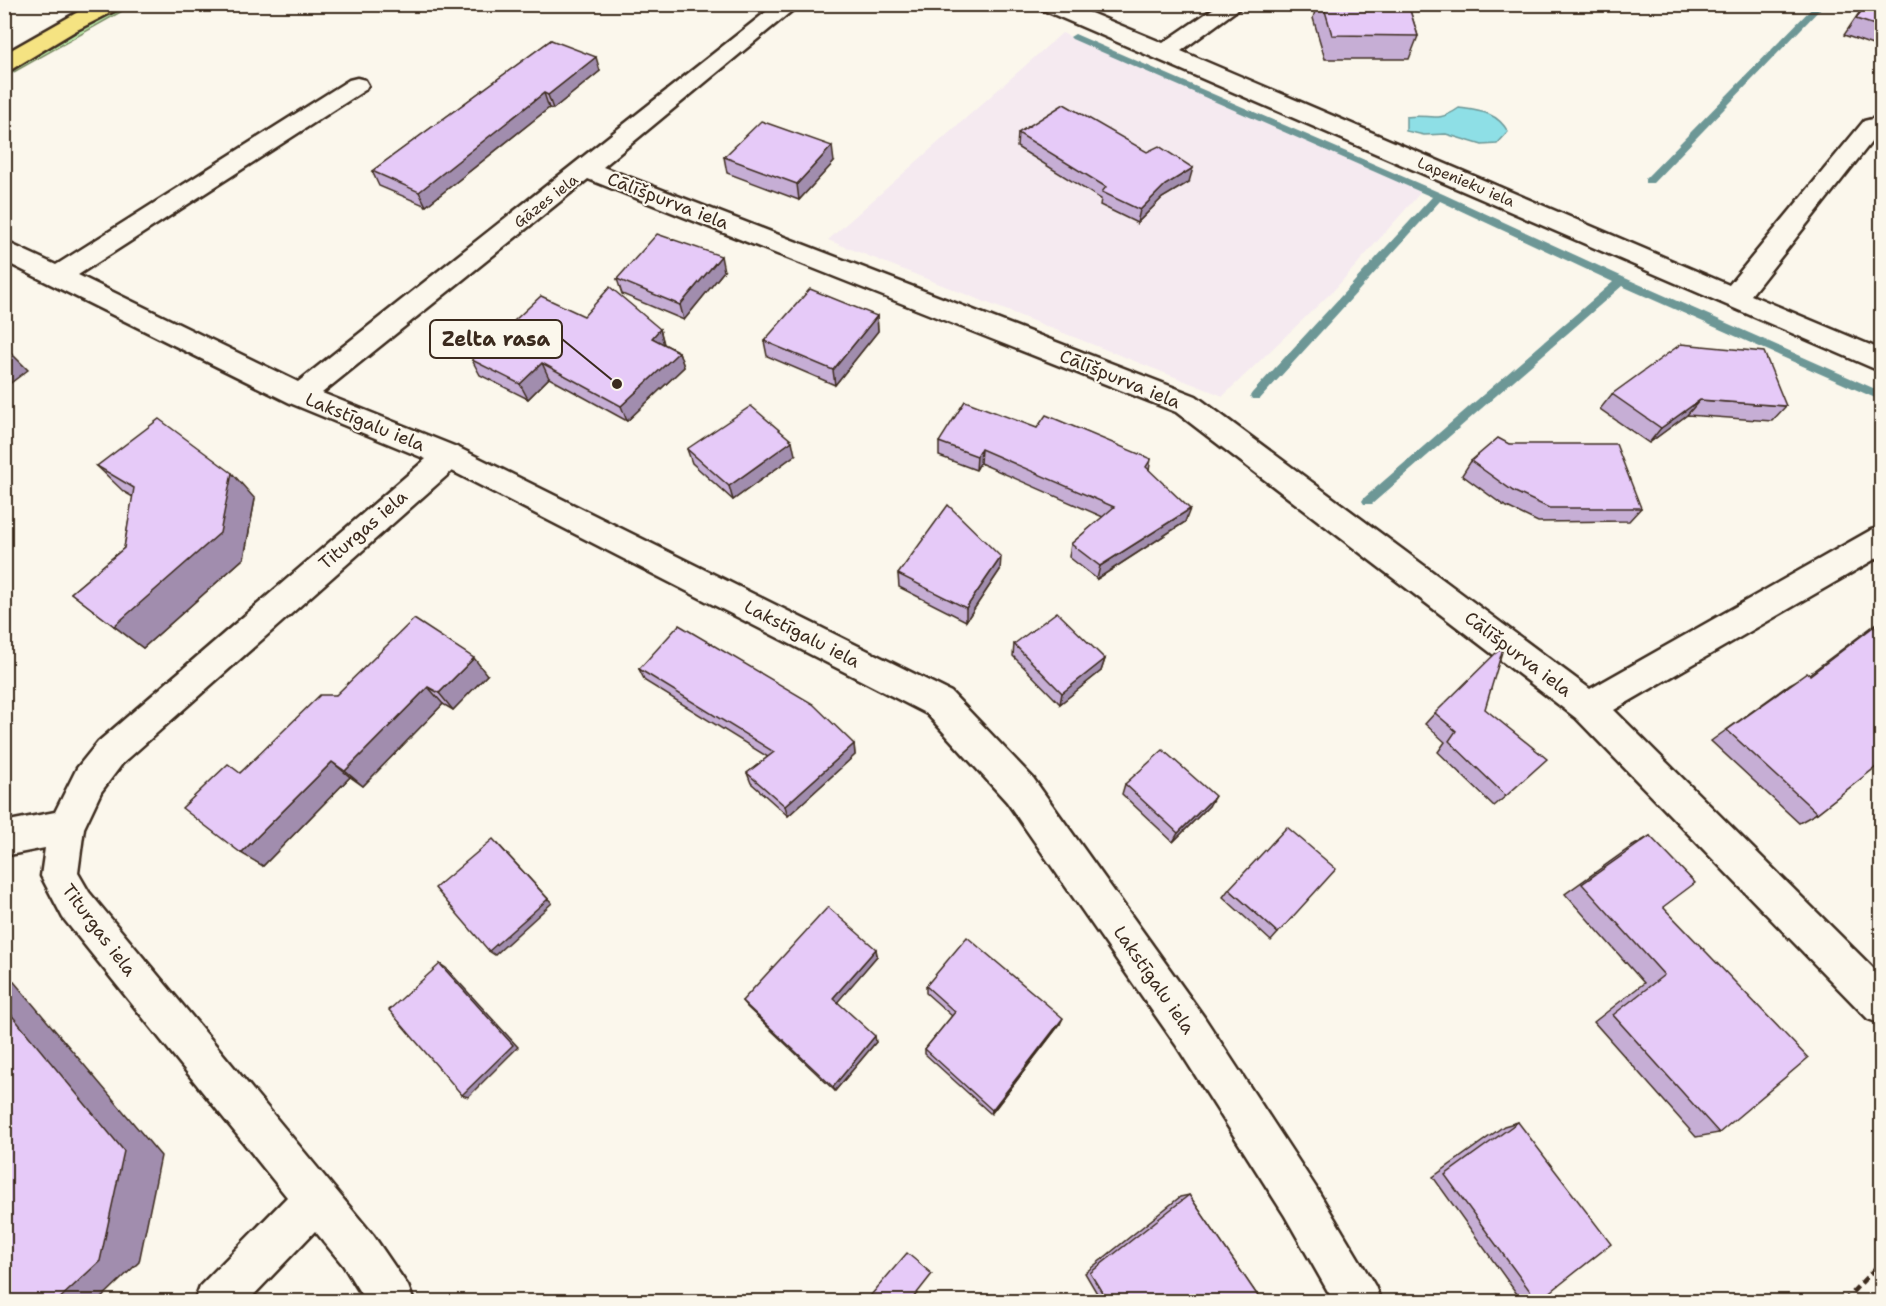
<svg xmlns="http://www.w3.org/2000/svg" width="1886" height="1306" viewBox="0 0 1886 1306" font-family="'Shantell Sans',sans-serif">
  <rect width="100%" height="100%" fill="#fbf7ec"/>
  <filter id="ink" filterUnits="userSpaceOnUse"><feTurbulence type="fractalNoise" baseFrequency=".0167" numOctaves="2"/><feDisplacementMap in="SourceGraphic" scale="12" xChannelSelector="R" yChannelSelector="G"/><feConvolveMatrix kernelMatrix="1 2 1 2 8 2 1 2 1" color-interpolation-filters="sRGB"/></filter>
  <g filter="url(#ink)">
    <polygon fill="#f5eaf0" points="1062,33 1421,192 1335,289 1223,396 828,240"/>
    <polygon fill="#baebaa" stroke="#7a8a64" stroke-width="1.5" points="121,5 133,5 5,77 5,72"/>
    <path fill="#8edfe6" stroke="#6d9796" stroke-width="1.5" d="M1459 108C1480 111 1497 112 1508 132L1497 144 1482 145 1446 134 1424 135 1406 131V117C1431 113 1436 124 1459 108Z"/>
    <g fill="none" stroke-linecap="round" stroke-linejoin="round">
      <g fill="#6d9796" fill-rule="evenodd">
        <polygon points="1816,4 1825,4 1653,183 1645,183 1645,179"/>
        <polygon points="1075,34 1443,194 1625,278 1882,392 1882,401 1622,286 1372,504 1364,504 1362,501 1364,498 1613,282 1440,201 1260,399 1252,399 1250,396 1252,393 1432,197 1072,39 1070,37"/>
      </g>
      <defs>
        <g id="minor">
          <polygon points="776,4 800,4 603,167 1196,396 1590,689 1871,530 1882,527 1882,555 1614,710 1882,977 1882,1024 1868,1019 1576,718 1176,412 588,179 322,393 459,448 951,692 1033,778 1204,1017 1315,1186 1375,1286 1381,1302 1334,1302 1285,1216 1176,1045 1007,802 927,714 452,471 122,764 101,792 84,828 78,873 89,892 373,1235 408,1286 414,1302 366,1302 343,1265 315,1231 247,1302 194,1302 200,1286 287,1197 63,918 41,876 45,848 4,856 4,822 55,812 77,768 98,742 426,459 290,403 4,261 4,241 56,265 349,80 357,78 365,80 368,85 365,90 78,275 298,382"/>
          <polygon points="1039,4 1069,4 1163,43 1220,4 1245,4 1181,51 1729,285 1864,121 1872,119 1880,121 1880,131 1751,295 1882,350 1882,372 1041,9"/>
        </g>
        <polygon id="major" points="92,4 120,4 118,9 75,31 12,69 4,71 4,54"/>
      </defs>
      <use href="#minor" stroke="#3b2a1e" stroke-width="5"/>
      <use href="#major" stroke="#3b2a1e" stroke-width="5"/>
      <polyline stroke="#3b2a1e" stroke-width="4.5" stroke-dasharray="8 5" stroke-linecap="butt" points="1843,1302 1882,1261"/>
      <use href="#minor" fill="#fbf7ec" fill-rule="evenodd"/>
      <use href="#major" fill="#f5e382" fill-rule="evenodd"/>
    </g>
    <g fill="#c6aed5" stroke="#3b2a1e" stroke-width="1.5">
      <polygon points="1317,4 1408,4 1418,36 1409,59 1325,59 1313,18"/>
      <polygon points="1865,4 1881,4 1881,48 1844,35"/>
      <polygon points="551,40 600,71 553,109 549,108 426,206 379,186 372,171"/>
      <polygon points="1018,133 1189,182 1162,198 1137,223 1100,205 1101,199 1017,147"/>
      <polygon points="724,157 834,162 799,200 727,173"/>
      <polygon points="724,271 684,320 622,294 617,279"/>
      <polygon points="584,316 660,329 664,344 679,352 684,367 627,421 549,378 528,399 480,375 472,360"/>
      <polygon points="877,316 878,331 835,385 767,356 764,341"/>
      <polygon points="1612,394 1786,406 1772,421 1687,415 1649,443 1600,409"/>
      <polygon points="1037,428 1151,459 1149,470 1185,522 1097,579 1069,557 1071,544 1103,517 980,463 976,470 939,456 939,442"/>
      <polygon points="1509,444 1641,508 1629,521 1538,522 1503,505 1462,475 1471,461"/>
      <polygon points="687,449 795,455 733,500 692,463"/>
      <polygon points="97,466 255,499 244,558 143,648 71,593 124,548 133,497 124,492"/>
      <polygon points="1000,570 966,621 899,587 898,574"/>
      <polygon points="1881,620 1881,763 1817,813 1799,823 1711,741 1790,684 1809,674"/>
      <polygon points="1014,644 1105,659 1101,671 1060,704 1013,656"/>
      <polygon points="639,669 854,744 855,755 788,816 751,783 747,773 768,757 645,681"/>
      <polygon points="487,675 453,710 443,704 363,786 350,777 263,866 240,773 336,695"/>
      <polygon points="1485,709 1506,796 1494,806 1438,752 1445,742 1425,724 1435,713"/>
      <polygon points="1125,784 1209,806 1173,842 1122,794"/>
      <polygon points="1650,836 1663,907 1719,1133 1696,1137 1594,1022 1644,983 1565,894 1631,847"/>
      <polygon points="1229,889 1278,933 1271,941 1223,897"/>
      <polygon points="876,949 877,956 837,1002 876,1042 835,1091 747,1007 742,1001"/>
      <polygon points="926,986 1060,1024 991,1114 925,1054 925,1049 952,1016 926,993"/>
      <polygon points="1518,1122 1538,1302 1522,1301 1433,1177 1504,1126"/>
      <polygon points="1189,1195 1262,1302 1102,1302 1085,1273 1180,1197"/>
    </g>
    <g fill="#a18dae" stroke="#3b2a1e" stroke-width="1.5">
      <polygon points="596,57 600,71 553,109 548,95"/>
      <polygon points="544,93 549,108 426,206 419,192"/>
      <polygon points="832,146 834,162 799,200 797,184"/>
      <polygon points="1193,168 1189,182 1162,198 1137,223 1140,210 1165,185"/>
      <polygon points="721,256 724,271 684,320 680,305"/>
      <polygon points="877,316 878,331 835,385 833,370"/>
      <polygon points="660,329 664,345 652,338"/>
      <polygon points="679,352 684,367 627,421 621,406"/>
      <polygon points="13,355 28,370 4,388 4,361"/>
      <polygon points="542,363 549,378 528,399 520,384"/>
      <polygon points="1700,400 1687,415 1649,443 1661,428"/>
      <polygon points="792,441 795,455 733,500 729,486"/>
      <polygon points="981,449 980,463 976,470 977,456"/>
      <polygon points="232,473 255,499 244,558 143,648 114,626"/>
      <polygon points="1190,509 1185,522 1097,579 1100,566"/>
      <polygon points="1001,557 1000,570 966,621 966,608"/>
      <polygon points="474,658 487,675 453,710 439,693"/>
      <polygon points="1105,659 1101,671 1060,704 1062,693"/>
      <polygon points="428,687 443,704 363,786 345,771"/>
      <polygon points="854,744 855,755 788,816 785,806"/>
      <polygon points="332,762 350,777 263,866 241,853"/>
      <polygon points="1215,796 1209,806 1173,842 1178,833"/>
      <polygon points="498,844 552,903 495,955 489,951"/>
      <polygon points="876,949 877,956 835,1005 833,998"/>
      <polygon points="440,964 446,968 518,1047 468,1097 462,1095"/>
      <polygon points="4,970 161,1156 139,1262 97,1302 56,1302 4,1006"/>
      <polygon points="1063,1018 1060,1024 991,1114 992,1110"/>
      <polygon points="875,1036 876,1042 835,1091 833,1087"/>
    </g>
    <g fill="#e6caf8" stroke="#3b2a1e" stroke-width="1.5">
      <polygon points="1323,4 1408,4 1418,36 1332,35"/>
      <polygon points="1866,4 1881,4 1881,27 1856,19"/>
      <polygon points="551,40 596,57 548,95 544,93 419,192 372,171"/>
      <polygon points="1064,104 1147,152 1159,146 1193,168 1165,185 1140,210 1102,192 1106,187 1018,133"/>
      <polygon points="761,121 832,146 797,184 724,157"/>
      <polygon points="657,234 721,256 680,305 617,279"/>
      <polygon points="610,287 660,329 652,338 679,352 621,406 542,363 520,384 472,360 541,296 584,316"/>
      <polygon points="810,289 877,316 833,370 764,341"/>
      <polygon points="1681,344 1764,352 1786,406 1700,400 1661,428 1612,394"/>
      <polygon points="4,351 13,355 4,361"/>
      <polygon points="965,401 1037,428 1046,415 1151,459 1146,467 1190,509 1100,566 1071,544 1114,507 981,449 977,456 939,442"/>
      <polygon points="751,406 792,441 729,486 687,449"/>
      <polygon points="159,419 232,473 220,533 114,626 71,593 124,548 134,488 97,466"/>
      <polygon points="1498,438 1509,444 1616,444 1641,508 1549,508 1513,491 1471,461"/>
      <polygon points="948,505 1001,557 966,608 898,574"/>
      <polygon points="1057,612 1105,659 1062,693 1014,644"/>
      <polygon points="414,619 474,658 439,693 428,687 345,771 332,762 241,853 182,808 228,764 240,773 320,695 336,695"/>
      <polygon points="1881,621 1881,763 1817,813 1727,730 1807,673 1810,675"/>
      <polygon points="679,625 813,704 854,744 785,806 747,773 774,752 639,669"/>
      <polygon points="1504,645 1485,709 1547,759 1506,796 1449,741 1456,731 1435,713"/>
      <polygon points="1163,750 1215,796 1178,833 1125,784"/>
      <polygon points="1287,827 1336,869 1278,933 1229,889"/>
      <polygon points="1650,836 1695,883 1663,907 1808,1058 1719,1133 1613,1015 1664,975 1582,884"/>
      <polygon points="493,839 548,899 489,951 435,888"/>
      <polygon points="828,907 876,949 833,998 875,1036 833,1087 742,1001"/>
      <polygon points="967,937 1063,1018 992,1110 925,1049 955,1012 926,986"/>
      <polygon points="440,964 513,1045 462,1095 389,1010"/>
      <polygon points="4,1006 124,1151 100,1261 56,1302 4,1302"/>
      <polygon points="1518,1122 1611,1244 1538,1302 1445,1175"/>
      <polygon points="1189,1195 1262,1302 1108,1302 1090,1273"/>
      <polygon points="907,1253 932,1274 910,1302 865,1302"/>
    </g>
  </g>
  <g text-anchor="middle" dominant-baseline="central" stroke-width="4.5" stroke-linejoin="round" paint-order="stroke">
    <g font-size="15" fill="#3b2a1e" stroke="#fbf7ec">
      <text transform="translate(1466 182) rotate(23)">Lapenieku iela</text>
      <text transform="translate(546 201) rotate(-38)">Gāzes iela</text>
    </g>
    <g font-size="18" fill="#3b2a1e" stroke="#fbf7ec">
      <text transform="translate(668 201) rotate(21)">Cālīšpurva iela</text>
      <text transform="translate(1120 379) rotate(22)">Cālīšpurva iela</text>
      <text transform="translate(365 422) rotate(22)">Lakstīgalu iela</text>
      <text transform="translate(363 530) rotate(-41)">Titurgas iela</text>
      <text transform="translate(802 634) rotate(27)">Lakstīgalu iela</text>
      <text transform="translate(1518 654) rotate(37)">Cālīšpurva iela</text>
      <text transform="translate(99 930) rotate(53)">Titurgas iela</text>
      <text transform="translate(1154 980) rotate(55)">Lakstīgalu iela</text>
    </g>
  </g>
  <path fill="none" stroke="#3b2a1e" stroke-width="2" d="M617 384L562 339"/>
  <circle fill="#3b2a1e" stroke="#fbf7ec" stroke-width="2" cx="617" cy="384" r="6"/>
  <rect fill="#fbf7ec" stroke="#3b2a1e" stroke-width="2" x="430" y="320" width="132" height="38" rx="6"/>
  <g font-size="20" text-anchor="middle" font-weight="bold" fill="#3b2a1e">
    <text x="496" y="346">Zelta rasa</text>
  </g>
  <rect width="1886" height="1306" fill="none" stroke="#fbf7ec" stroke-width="24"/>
  <rect x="12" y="12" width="1862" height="1282" fill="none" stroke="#3b2a1e" stroke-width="2" filter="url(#ink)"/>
</svg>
